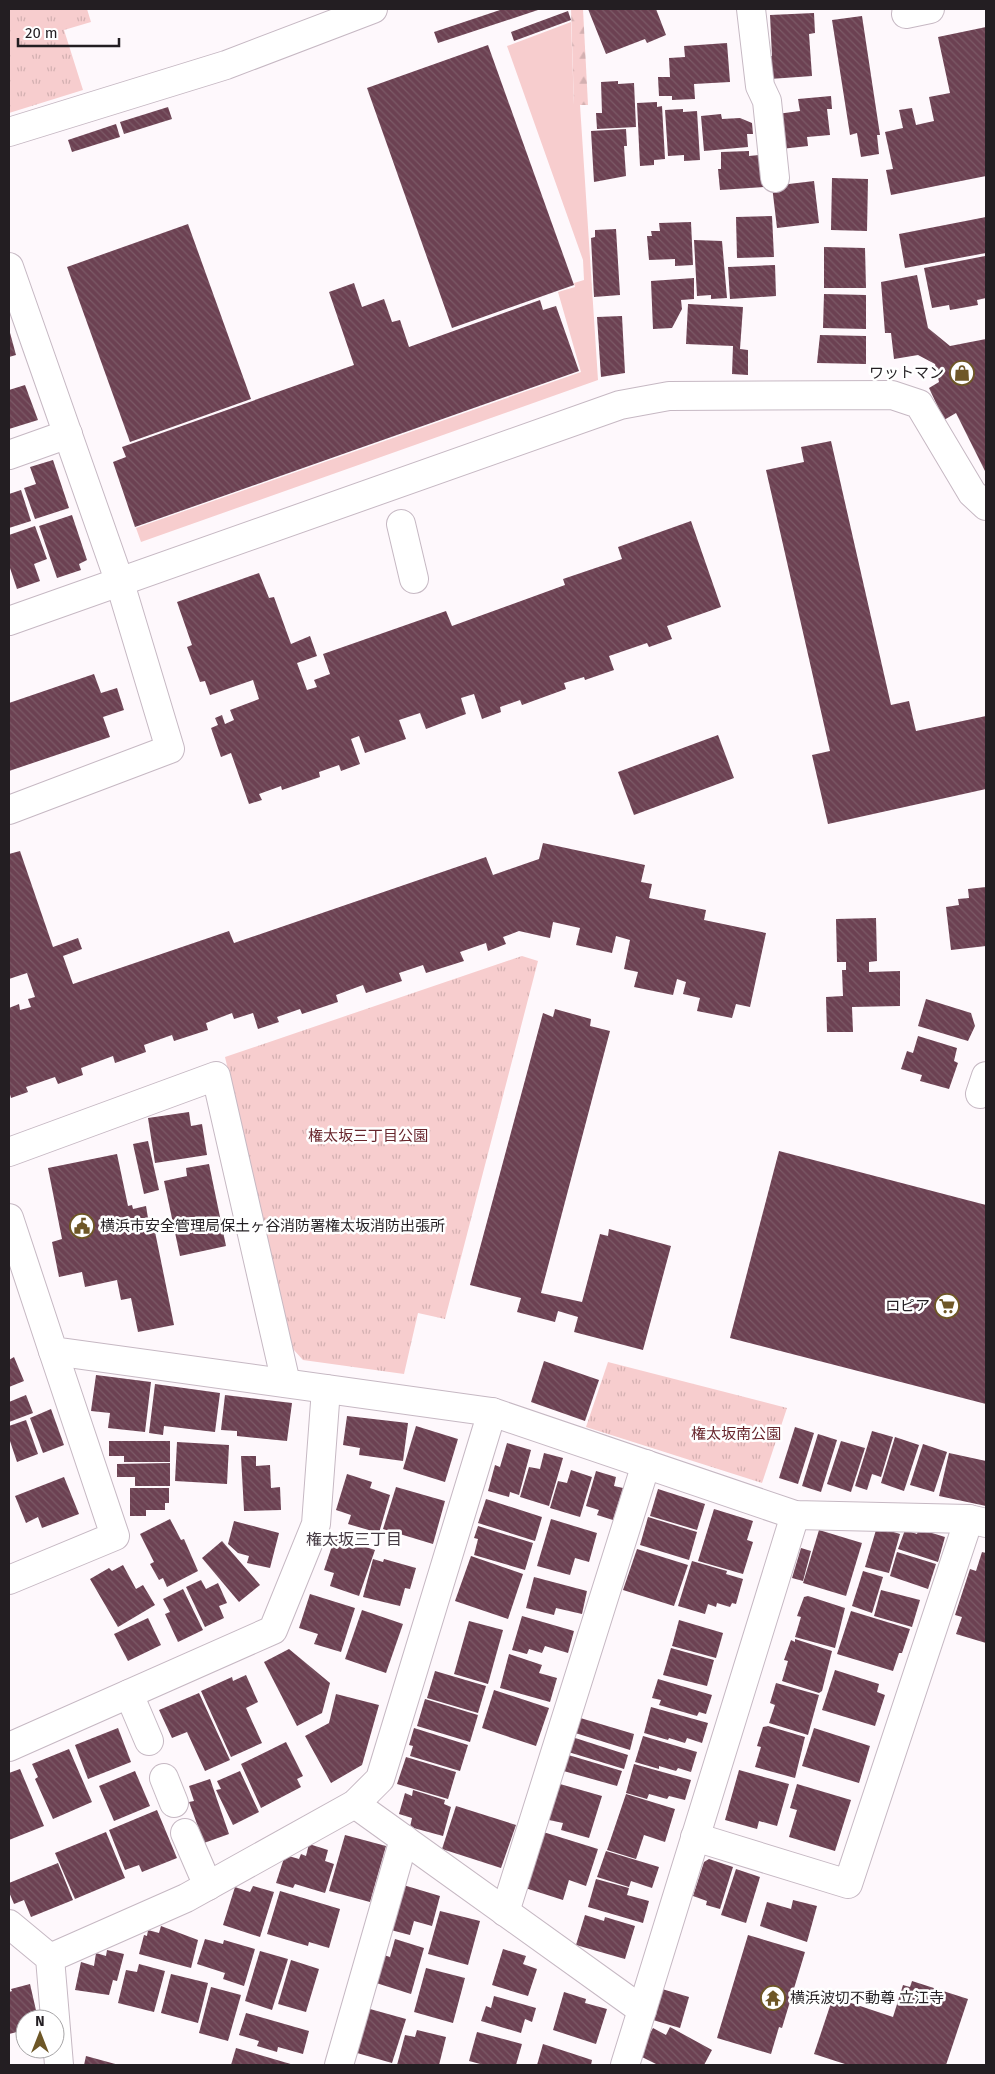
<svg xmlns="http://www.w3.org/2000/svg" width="995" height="2074" viewBox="0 0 995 2074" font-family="'Fira Sans','Noto Sans JP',sans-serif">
  <defs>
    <pattern id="forest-firs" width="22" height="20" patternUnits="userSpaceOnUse" patternTransform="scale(1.25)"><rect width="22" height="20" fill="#f7cdce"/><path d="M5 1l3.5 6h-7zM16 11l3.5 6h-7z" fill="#d3b0b1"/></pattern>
    <pattern id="park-tufts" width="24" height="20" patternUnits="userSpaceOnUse" patternTransform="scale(1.25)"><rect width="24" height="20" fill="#f7cdce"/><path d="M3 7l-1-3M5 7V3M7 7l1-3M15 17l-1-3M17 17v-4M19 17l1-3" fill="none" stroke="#d3b0b1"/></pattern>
    <pattern id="building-back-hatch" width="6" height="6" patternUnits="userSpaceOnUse" patternTransform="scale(1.25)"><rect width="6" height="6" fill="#6c4152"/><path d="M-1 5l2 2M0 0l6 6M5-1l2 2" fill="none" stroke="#7c5a67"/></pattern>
  </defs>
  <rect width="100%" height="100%" fill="#fef8fc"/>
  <polygon fill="#f7cdce" points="571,22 574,105 580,105 598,380 141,542 136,528 581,372 558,292 575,287 574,283 584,280 583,260 507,46"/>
  <polygon fill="url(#forest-firs)" points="571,9 583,9 588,105 574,105"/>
  <g fill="url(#park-tufts)">
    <polygon points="9,9 87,9 91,22 64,30 83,90 9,113"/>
    <polygon points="522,956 538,961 445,1319 418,1313 404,1374 303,1360 293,1349 225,1057"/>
    <polygon points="608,1362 787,1408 762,1483 586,1427"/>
  </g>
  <g fill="url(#building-back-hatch)">
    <polygon points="503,9 541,9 438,43 434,32"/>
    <polygon points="588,9 656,9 666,35 647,43 645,39 606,54"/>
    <polygon points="568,11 571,20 514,41 511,32"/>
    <polygon points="814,13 815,33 809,34 812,76 770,79 769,56 772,56 770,15"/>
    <polygon points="862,16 880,135 877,135 879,154 861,157 857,133 850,135 832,20"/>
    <polygon points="986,27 986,176 891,195 886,170 893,169 885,132 903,128 899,110 912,108 916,125 934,121 929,97 950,93 938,37"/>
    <polygon points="727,43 730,82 694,84 695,99 672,100 672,96 659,96 658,77 670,77 669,58 685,57 684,46"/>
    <polygon points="488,45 574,285 452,328 367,88"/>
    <polygon points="618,81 618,84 634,83 636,127 597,129 596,113 602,113 601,82"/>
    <polygon points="831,96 832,109 827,109 830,135 807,137 808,146 781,149 777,114 800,111 798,99"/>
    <polygon points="657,102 657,107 662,106 665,159 654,160 654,165 640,166 637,103"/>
    <polygon points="168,107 172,119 124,134 120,122"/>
    <polygon points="683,109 683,112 697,111 700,160 684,161 684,155 668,156 665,110"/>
    <polygon points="721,114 722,119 740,118 752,123 753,134 747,134 748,147 704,151 701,116"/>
    <polygon points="116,124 120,137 72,152 68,140"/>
    <polygon points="626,129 627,146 624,146 626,176 594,182 591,131"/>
    <polygon points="749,151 749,156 759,155 759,160 764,159 765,187 720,190 718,169 721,169 721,152"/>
    <polygon points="832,178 868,179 867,231 831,230"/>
    <polygon points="814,181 819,223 777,228 772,186"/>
    <polygon points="772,216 774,257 737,258 736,217"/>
    <polygon points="986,217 986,253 905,268 899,234"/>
    <polygon points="691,222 693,265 675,266 675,259 649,260 647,236 652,236 651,231 660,231 659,223"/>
    <polygon points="188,224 251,399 130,442 67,267"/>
    <polygon points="616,229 620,295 594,297 591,238 595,237 595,230"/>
    <polygon points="694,240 722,241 727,298 711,299 711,295 697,296"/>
    <polygon points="824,247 865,248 866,288 824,288"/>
    <polygon points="985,256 986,298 977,300 978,305 950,310 949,305 932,308 924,268"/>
    <polygon points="775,265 776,296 730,299 728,267"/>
    <polygon points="917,275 928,328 950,346 986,339 986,473 956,413 944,420 929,388 939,382 935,364 918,355 894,359 891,333 885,333 881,282"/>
    <polygon points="694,278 694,299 681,300 682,309 672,328 653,329 651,281"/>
    <polygon points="354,283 362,307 384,299 392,322 400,320 409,347 540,300 543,310 556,306 579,371 135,527 113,462 126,457 122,447 354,365 329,292"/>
    <polygon points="824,294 866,295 866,329 823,328"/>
    <polygon points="688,304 743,307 740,349 748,350 748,375 732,374 733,346 686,344"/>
    <polygon points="622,316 625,373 601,377 597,317"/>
    <polygon points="9,329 16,355 9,357"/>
    <polygon points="820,335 866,336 866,364 817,363"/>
    <polygon points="25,385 38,420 9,429 9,390"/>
    <polygon points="831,441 891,705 909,701 916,731 986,716 986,789 828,824 812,755 830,751 766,470 804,462 801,447"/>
    <polygon points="53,460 69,508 35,519 24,488 36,484 30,467"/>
    <polygon points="21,490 31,521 9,528 9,494"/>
    <polygon points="72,515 87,560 79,564 81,570 57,578 39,526"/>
    <polygon points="691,521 721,607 667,626 672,639 649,647 647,643 609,656 614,670 585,680 584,677 564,683 566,689 522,705 520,700 500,707 501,712 482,719 474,694 461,698 466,714 426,729 420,713 399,720 406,739 365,753 359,736 351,739 360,764 341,771 339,765 319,772 320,777 282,790 281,786 259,794 262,800 249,804 231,753 221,757 211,728 218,725 215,718 222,715 225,724 234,720 230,710 259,699 253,680 210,695 205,681 200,682 187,647 192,645 177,602 259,573 269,598 274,597 291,644 310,636 317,656 297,663 307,690 317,687 314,680 330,674 323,654 446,611 452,626 565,585 563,579 622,559 618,547"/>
    <polygon points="35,526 47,559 34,564 40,581 17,589 9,565 9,535"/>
    <polygon points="94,674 101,693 117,688 124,710 103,717 110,737 9,771 9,703"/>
    <polygon points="718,735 734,778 634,815 618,772"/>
    <polygon points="543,843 645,865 641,882 652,884 649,898 706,910 704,920 766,933 750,1007 736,1004 732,1018 697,1011 700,998 683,994 686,982 677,979 673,995 634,987 638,972 624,969 630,940 616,936 612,953 576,945 580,928 553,922 550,938 519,931 503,937 506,944 488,951 486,943 460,952 464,961 426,973 423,965 399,973 402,981 366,993 363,985 336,995 338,1002 302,1014 300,1009 277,1017 279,1022 258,1029 253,1013 234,1019 232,1013 206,1023 208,1030 174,1041 172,1035 144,1045 146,1052 115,1063 113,1056 81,1068 83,1075 58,1084 55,1077 26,1087 28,1092 11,1098 9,1091 9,1008 19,1004 20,1010 31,1007 28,999 35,997 27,973 9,979 9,854 20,851 53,947 78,938 82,949 63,956 73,984 229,931 234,943 486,857 493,875 539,859"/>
    <polygon points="986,887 986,946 951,950 946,907 959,905 958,899 969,898 968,889"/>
    <polygon points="876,918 877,961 869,962 869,972 900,971 900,1006 852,1007 853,1032 827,1032 826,997 843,996 842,970 846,970 846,962 837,962 836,919"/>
    <polygon points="926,999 971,1013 975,1026 968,1041 918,1026"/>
    <polygon points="555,1009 591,1019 590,1026 610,1031 541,1293 582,1302 600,1234 608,1236 609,1229 671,1246 643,1350 574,1332 578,1317 558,1311 555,1322 517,1312 521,1298 470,1285 543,1013 553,1017"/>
    <polygon points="918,1036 957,1048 954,1061 958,1063 949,1089 920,1081 922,1075 901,1069 907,1051 913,1053"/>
    <polygon points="189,1112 191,1126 202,1124 207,1155 155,1163 148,1118"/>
    <polygon points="148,1141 159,1190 144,1194 133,1144"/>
    <polygon points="779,1151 986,1205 986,1404 730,1338"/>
    <polygon points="117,1154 128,1206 132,1205 133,1209 146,1206 148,1218 152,1217 174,1325 138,1332 131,1298 121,1300 117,1280 85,1287 82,1272 59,1277 52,1242 62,1239 48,1168"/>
    <polygon points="209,1164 226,1246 180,1256 164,1181 187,1176 186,1168"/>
    <polygon points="14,1357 24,1381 9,1387 9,1360"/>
    <polygon points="544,1361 599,1380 585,1421 531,1402"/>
    <polygon points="96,1375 151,1382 145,1432 108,1428 110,1413 91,1411"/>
    <polygon points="155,1384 220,1393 215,1432 164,1426 163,1435 149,1433"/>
    <polygon points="26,1395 33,1413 9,1422 9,1402"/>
    <polygon points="225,1395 292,1403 287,1441 237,1436 237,1431 221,1430"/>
    <polygon points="51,1409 64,1445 43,1453 30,1418"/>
    <polygon points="347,1416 408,1423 403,1461 359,1455 360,1448 343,1445"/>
    <polygon points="26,1420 38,1454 17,1462 9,1438 9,1426"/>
    <polygon points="416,1426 458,1439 445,1482 403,1469"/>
    <polygon points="795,1427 814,1433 798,1484 779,1478"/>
    <polygon points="872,1431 893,1437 881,1477 872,1474 867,1490 855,1486"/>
    <polygon points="818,1434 837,1440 821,1492 802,1486"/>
    <polygon points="895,1437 919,1445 904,1491 881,1483"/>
    <polygon points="109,1441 170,1441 170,1462 124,1462 124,1456 109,1456"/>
    <polygon points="841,1441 865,1448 851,1492 827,1484"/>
    <polygon points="177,1442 229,1445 227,1484 175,1481"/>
    <polygon points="507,1443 531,1450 519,1495 510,1492 509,1497 488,1491 495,1465 500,1467"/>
    <polygon points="923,1444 947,1452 934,1492 910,1485"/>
    <polygon points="544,1453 563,1458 549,1506 520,1497 529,1467 540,1469"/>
    <polygon points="949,1453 986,1461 986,1506 939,1496"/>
    <polygon points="241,1456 256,1456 256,1466 270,1465 271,1488 280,1487 281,1510 244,1511"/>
    <polygon points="170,1463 170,1486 135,1486 135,1477 117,1477 117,1464"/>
    <polygon points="571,1470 592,1477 580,1517 550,1508 558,1481 567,1483"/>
    <polygon points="596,1471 616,1477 614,1486 623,1488 613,1520 597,1515 599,1510 586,1506"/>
    <polygon points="347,1474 372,1482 370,1488 390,1495 379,1533 348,1524 351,1515 336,1510"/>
    <polygon points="64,1477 79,1514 42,1528 38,1517 26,1523 15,1496"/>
    <polygon points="396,1487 445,1501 433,1544 383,1529"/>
    <polygon points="130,1488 169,1488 169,1503 165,1503 165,1510 146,1510 146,1516 130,1516"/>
    <polygon points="658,1489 705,1504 697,1530 650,1516"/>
    <polygon points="486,1499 542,1517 535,1541 478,1523"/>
    <polygon points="714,1509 753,1521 747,1540 753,1542 743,1574 698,1561"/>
    <polygon points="648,1517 697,1532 689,1560 640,1545"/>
    <polygon points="170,1519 181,1540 184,1539 198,1571 167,1587 163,1578 159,1580 150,1564 154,1562 140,1534"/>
    <polygon points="551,1519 597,1533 589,1562 575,1558 570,1575 537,1566"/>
    <polygon points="234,1521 279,1533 270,1568 247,1563 249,1556 238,1553 228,1544"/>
    <polygon points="478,1526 533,1543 525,1570 474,1555 478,1539 474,1538"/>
    <polygon points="884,1529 900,1534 889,1573 865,1567 876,1530 883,1532"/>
    <polygon points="919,1529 945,1537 938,1562 898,1549 905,1530 917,1534"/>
    <polygon points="819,1530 862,1543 846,1596 803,1583"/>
    <polygon points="335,1537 375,1550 359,1596 330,1586 334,1573 324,1570"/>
    <polygon points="222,1541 260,1585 239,1602 202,1558"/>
    <polygon points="801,1548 811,1551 803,1581 792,1578"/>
    <polygon points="637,1549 688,1565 674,1606 623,1590"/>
    <polygon points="897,1552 936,1564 928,1589 890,1576"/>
    <polygon points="982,1552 986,1553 986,1643 956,1634 962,1617 955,1615 970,1569 976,1571"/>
    <polygon points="471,1556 523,1574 508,1619 455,1601"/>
    <polygon points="373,1559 383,1562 384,1559 416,1568 410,1589 405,1588 400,1606 363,1597"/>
    <polygon points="692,1561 727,1571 726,1574 743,1579 736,1604 732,1603 730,1607 717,1603 716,1607 708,1604 705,1614 678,1606"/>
    <polygon points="123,1565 136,1589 143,1585 155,1605 118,1627 90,1579 109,1568 112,1571"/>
    <polygon points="863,1571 883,1577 872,1613 852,1606"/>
    <polygon points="534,1577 587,1591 582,1614 556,1608 554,1615 526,1608"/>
    <polygon points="201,1580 206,1589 218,1583 227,1603 219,1606 224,1618 205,1627 186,1587"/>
    <polygon points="183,1589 203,1630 178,1642 165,1614 170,1612 163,1599"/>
    <polygon points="881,1590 920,1600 912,1627 874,1616"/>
    <polygon points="310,1594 355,1608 341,1652 314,1644 318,1634 299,1628"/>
    <polygon points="808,1596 845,1608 835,1648 795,1637 801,1617 797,1616 804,1597"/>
    <polygon points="362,1610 403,1624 386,1673 345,1659"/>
    <polygon points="851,1611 910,1629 902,1653 899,1653 893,1671 837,1654"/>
    <polygon points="522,1616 574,1631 568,1653 545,1646 542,1653 529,1649 527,1654 512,1650"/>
    <polygon points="148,1618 161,1645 128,1661 114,1634"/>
    <polygon points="679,1620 723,1633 716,1658 672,1646"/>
    <polygon points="469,1621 503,1630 488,1684 454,1674"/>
    <polygon points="795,1639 832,1651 822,1691 819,1693 782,1681 788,1661 784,1660 791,1640 795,1642"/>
    <polygon points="671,1648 714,1660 707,1686 663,1675"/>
    <polygon points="289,1649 330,1683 322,1713 297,1726 264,1662"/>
    <polygon points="509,1654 542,1665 539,1673 557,1678 550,1702 500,1688"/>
    <polygon points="835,1670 879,1684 877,1692 885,1695 875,1726 822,1710"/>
    <polygon points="435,1671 486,1686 478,1713 427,1698"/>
    <polygon points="246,1675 258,1702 246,1708 262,1743 231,1757 201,1691 232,1677 233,1681"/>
    <polygon points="658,1679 712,1695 706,1714 699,1712 697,1716 659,1705 661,1700 652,1698"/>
    <polygon points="776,1683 819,1695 808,1735 769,1723 775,1705 770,1703"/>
    <polygon points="494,1690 549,1708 536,1746 482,1728"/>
    <polygon points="199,1693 230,1760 205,1771 187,1732 172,1738 159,1710"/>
    <polygon points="336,1694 379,1705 362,1765 331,1783 305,1736 329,1723"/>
    <polygon points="425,1699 478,1715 470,1742 417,1726"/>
    <polygon points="651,1707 708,1723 702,1743 687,1738 685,1743 669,1738 668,1740 644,1733"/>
    <polygon points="577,1717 634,1734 630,1750 572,1732"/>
    <polygon points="768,1726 805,1737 795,1778 755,1767 761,1747 757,1746 763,1727"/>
    <polygon points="118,1728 131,1762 88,1779 75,1745"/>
    <polygon points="414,1728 468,1745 460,1771 410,1756 413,1746 409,1745"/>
    <polygon points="814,1728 870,1746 859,1783 802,1766"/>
    <polygon points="569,1736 628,1755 624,1769 565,1751"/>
    <polygon points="643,1736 697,1752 691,1772 678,1768 676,1771 659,1766 659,1769 635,1762"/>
    <polygon points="286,1742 303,1776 297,1779 301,1787 261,1808 241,1764"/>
    <polygon points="69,1749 92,1802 53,1819 35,1779 38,1777 32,1764"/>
    <polygon points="565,1754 622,1771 617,1786 560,1770"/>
    <polygon points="406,1757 456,1772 448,1799 397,1784"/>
    <polygon points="634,1764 691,1780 685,1800 669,1796 667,1799 649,1794 647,1799 626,1793"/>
    <polygon points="20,1769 44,1826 9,1840 9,1773"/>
    <polygon points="739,1770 789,1784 777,1826 759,1821 757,1829 725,1820"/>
    <polygon points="135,1771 150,1806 114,1821 99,1786"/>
    <polygon points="240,1771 259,1812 233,1825 216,1790 221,1789 217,1781"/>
    <polygon points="210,1779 229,1834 204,1843 189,1802 194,1801 189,1786"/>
    <polygon points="560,1784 602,1796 589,1838 561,1830 563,1823 549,1820"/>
    <polygon points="797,1784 851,1800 835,1851 789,1837 797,1810 790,1808"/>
    <polygon points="413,1790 445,1800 444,1804 451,1807 443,1836 410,1827 412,1818 399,1814 405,1793 412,1796"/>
    <polygon points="626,1794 675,1809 665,1842 644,1835 636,1859 607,1850"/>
    <polygon points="456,1806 516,1825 501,1868 442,1849"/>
    <polygon points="157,1810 177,1858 142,1872 139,1865 125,1870 109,1830"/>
    <polygon points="540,1831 598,1849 586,1886 569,1880 563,1900 522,1887"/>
    <polygon points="106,1832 125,1878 75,1899 55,1853"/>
    <polygon points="345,1835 386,1846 370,1902 329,1891"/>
    <polygon points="309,1844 328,1850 325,1861 334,1864 325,1893 295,1884 293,1888 276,1883 285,1855 299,1859 301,1854 306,1856"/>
    <polygon points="606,1851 659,1867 652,1888 631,1881 629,1887 597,1877"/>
    <polygon points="709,1859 733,1867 720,1909 706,1905 707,1901 693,1896 704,1862"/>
    <polygon points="58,1863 73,1900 31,1917 24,1900 14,1904 9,1892 9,1883"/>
    <polygon points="736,1869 760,1877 746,1923 721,1915"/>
    <polygon points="596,1879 629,1888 627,1895 649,1901 643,1923 588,1907"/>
    <polygon points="400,1884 440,1896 432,1926 414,1921 410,1935 387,1929"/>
    <polygon points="253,1886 274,1892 260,1937 223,1925 235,1887 250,1892"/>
    <polygon points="280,1891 340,1909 329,1948 309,1942 308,1946 267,1934"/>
    <polygon points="793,1900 817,1906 807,1942 760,1926 767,1902 791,1909"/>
    <polygon points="440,1911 480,1921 468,1965 428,1954"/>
    <polygon points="585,1915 604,1921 605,1917 635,1926 625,1959 576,1945"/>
    <polygon points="161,1926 198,1940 191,1968 139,1954 144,1935 147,1936 148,1930 159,1933"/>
    <polygon points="748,1935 805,1952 782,2028 779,2027 771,2054 717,2038"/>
    <polygon points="205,1939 223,1944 224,1940 255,1949 244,1986 223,1979 225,1973 197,1964"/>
    <polygon points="395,1939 424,1948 411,1994 373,1982 381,1954 390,1957"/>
    <polygon points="503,1949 526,1956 523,1964 537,1969 528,1996 492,1985"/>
    <polygon points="107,1950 124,1954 117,1981 113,1980 109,1995 75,1990 81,1962 94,1966 96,1953 106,1956"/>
    <polygon points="260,1951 288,1959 272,2010 245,2001"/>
    <polygon points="291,1960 319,1969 306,2012 278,2004"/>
    <polygon points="139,1964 165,1971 154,2012 118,2003 126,1970 137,1972"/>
    <polygon points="426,1968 465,1978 453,2023 414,2012"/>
    <polygon points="171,1974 208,1983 198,2023 161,2013"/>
    <polygon points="912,1981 968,1999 946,2065 848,2065 814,2054 833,1997 893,2017 903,1985 910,1987"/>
    <polygon points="30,1984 38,2019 25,2019 25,2030 9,2034 9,1992 12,1991 11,1989"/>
    <polygon points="211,1987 241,1995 228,2041 199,2033"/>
    <polygon points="662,1989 689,1997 680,2028 653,2020"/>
    <polygon points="564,1992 586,1999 585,2003 607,2009 596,2044 553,2030"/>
    <polygon points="494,1996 536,2008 532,2022 525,2019 521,2033 481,2021 486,2006 491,2008"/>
    <polygon points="370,2009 406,2019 392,2063 357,2053"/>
    <polygon points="246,2013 309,2031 303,2054 278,2047 277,2052 257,2046 259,2041 239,2035"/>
    <polygon points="670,2027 712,2050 704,2065 658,2065 638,2055 653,2028 666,2035"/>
    <polygon points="417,2030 446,2037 439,2065 397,2065 405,2035 415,2037"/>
    <polygon points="477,2032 522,2044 516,2065 484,2065 469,2061"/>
    <polygon points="543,2044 592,2060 591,2065 537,2065"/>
    <polygon points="236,2048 294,2065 231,2065"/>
    <polygon points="86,2056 119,2065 84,2065"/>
  </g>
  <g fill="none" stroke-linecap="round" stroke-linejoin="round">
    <defs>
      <g id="minor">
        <polyline points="751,9 760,86 767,101 775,178"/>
        <polyline points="906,14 930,9"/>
        <polyline points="9,132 226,65 373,9"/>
        <polyline points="9,267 120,583 170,749 9,810"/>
        <polyline points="9,455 68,434"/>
        <polyline points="401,524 414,579"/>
        <polyline points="9,621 620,405 669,396 892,395 919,404 972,493 986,506"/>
        <polyline points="980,1094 986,1076"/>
        <polyline points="9,1152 216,1076 286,1383"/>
        <polyline points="9,1218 53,1351 492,1412 795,1515 969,1519 986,1523"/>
        <polyline points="9,1580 115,1536 53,1351"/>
        <polyline points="129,1694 149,1741"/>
        <polyline points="9,1747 273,1630 316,1524 326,1389"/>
        <polyline points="164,1778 174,1803"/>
        <polyline points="355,1804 642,2010"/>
        <polyline points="185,1833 208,1886"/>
        <polyline points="695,1837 848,1884 969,1519"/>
        <polyline points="505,1912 646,1464"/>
        <polyline points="9,1924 50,1958 59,2065"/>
        <polyline points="50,1958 186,1898 355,1804 380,1779 492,1412"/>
        <polyline points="339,2065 404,1839"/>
        <polyline points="625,2065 795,1515"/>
      </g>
    </defs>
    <use href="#minor" stroke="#c6b8c3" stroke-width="30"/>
    <use href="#minor" stroke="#fff" stroke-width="28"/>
  </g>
  <defs>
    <symbol id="shop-ring" viewBox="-11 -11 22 22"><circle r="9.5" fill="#fff" stroke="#6e5727" stroke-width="1.5"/><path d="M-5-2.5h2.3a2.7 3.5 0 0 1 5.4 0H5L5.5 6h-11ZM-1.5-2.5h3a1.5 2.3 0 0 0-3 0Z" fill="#6e5727"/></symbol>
    <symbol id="civic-ring" viewBox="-11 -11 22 22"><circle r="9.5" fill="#fff" stroke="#6e5727" stroke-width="1.5"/><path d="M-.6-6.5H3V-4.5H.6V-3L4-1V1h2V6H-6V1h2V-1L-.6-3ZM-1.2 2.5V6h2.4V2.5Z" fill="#6e5727"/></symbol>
    <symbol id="supermarket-ring" viewBox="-11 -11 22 22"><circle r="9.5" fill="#fff" stroke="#6e5727" stroke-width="1.5"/><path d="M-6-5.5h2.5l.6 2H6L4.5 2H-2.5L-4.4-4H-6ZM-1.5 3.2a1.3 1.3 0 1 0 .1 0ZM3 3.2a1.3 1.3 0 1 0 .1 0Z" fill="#6e5727"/></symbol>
    <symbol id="temple-ring" viewBox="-11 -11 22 22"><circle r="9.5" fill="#fff" stroke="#6e5727" stroke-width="1.5"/><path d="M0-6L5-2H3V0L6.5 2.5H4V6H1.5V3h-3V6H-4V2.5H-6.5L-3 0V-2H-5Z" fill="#6e5727"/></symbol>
  </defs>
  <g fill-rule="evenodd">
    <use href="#shop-ring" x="948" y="359" width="28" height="28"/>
    <use href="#civic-ring" x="68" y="1212" width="28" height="28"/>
    <use href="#supermarket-ring" x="933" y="1292" width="28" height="28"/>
    <use href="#temple-ring" x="759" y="1984" width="28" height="28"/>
  </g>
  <g text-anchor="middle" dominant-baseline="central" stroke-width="5" stroke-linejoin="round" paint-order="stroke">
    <g font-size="15" fill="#231e22" stroke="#fff" text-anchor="end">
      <text x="944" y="373">ワットマン</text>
      <text x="100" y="1226" text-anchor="start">横浜市安全管理局保土ヶ谷消防署権太坂消防出張所</text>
      <text x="930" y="1306">ロピア</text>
      <text x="790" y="1998" text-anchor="start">横浜波切不動尊 立江寺</text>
    </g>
    <g font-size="15" fill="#68262d" stroke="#fff">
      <text x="368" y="1136">権太坂三丁目公園</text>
      <text x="736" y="1434">権太坂南公園</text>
    </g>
    <g font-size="16" fill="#463b44" stroke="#fff">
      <text x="354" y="1539">権太坂三丁目</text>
    </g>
  </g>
  <rect width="995" height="2074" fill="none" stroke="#231e22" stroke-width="20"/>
  <g transform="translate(40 2034)"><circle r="24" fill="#ffffff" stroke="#a7a5a7"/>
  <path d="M0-4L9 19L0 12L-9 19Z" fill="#6e5727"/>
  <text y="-8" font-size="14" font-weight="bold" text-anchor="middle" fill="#231e22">N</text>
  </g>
  <path d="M18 38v8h101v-8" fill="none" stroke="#231e22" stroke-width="2.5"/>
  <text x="25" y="38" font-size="15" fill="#231e22" stroke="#ffffff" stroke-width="4" paint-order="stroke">20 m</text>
</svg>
